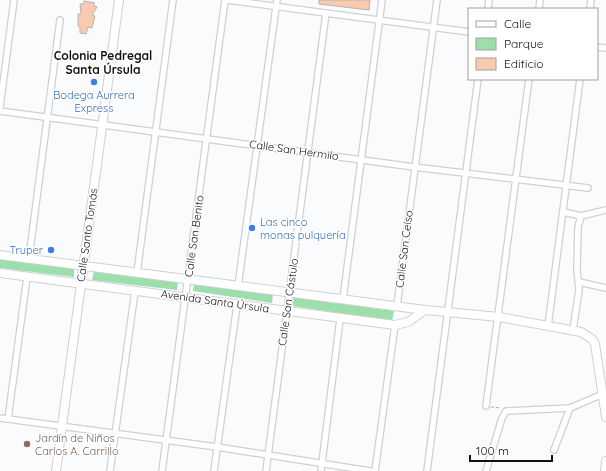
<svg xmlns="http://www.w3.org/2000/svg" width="606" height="471" viewBox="0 0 606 471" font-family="Quicksand,sans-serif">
  <rect width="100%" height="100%" fill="#fafbfd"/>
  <g fill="#9cdfad">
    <polygon points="0,259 74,269 74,277 0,268"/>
    <polygon points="94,271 178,282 177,290 92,280"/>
    <polygon points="194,283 273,294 272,303 193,291"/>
    <polygon points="293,297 394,311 392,321 292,306"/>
  </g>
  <g fill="#facab0" stroke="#b4b3b2">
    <polygon points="319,0 370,0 369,10 319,4"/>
    <polygon points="84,1 95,3 93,5 97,7 92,15 95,16 92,28 88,27 86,34 80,33 80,27 78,26 78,14 81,14 80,4 84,4"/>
  </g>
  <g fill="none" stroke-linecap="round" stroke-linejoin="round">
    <defs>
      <g id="street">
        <polyline points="227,0 469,32"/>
        <polyline points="488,9 489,0"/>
        <polyline points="539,9 540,0"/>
        <polyline points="590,9 591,0"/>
        <polyline points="597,47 606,48"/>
        <polyline points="0,107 14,0"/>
        <polyline points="0,111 414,167 588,188"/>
        <polyline points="564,212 581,216"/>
        <polyline points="581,216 606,210"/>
        <polyline points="29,258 60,20"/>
        <polyline points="137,273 173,0"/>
        <polyline points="579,282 606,288"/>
        <polyline points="238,286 277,0"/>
        <polyline points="343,299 382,0"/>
        <polyline points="397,306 437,0"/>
        <polyline points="548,326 580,79"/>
        <polyline points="573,330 579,290 577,269 578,227 581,216"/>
        <polyline points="486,406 529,79"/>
        <polyline points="0,418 217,447 370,471"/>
        <polyline points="8,419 27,277"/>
        <polyline points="554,450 570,408"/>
        <polyline points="110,471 135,291"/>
        <polyline points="162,471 225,0"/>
        <polyline points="214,471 237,305"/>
        <polyline points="266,471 326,13"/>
        <polyline points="321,471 340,319"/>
        <polyline points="375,471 395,325"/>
        <polyline points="427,471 478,79"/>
        <polyline points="486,471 502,418 506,411 570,408 603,394"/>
      </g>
      <g id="secondary">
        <polyline points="0,255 425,310 499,317 581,332 592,339 595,344 606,417"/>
        <polyline points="0,273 395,325 408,322 425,310"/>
        <polyline points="56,471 119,0"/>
        <polyline points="605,471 606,461"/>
      </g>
    </defs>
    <use href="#street" stroke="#cfd0d1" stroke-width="8"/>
    <use href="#secondary" stroke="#cfd0d1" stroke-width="10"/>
    <polyline stroke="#adaeaf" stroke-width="1" stroke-dasharray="3 2" stroke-linecap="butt" points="491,407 501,408"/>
    <use href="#street" stroke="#fff" stroke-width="5.5"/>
    <use href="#secondary" stroke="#fff" stroke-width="8"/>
  </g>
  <g fill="#3f7fe0" stroke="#fff" stroke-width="1.5">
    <circle cx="94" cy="82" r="4"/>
    <circle cx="252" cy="228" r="4"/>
    <circle cx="51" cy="250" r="4"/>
  </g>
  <circle fill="#8d6e63" stroke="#fff" stroke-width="1.5" cx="27" cy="444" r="4"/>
  <g text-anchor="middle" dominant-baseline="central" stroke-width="3" stroke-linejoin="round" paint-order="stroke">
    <g font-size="11" fill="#366cbe" stroke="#fff">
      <text x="94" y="95">Bodega Aurrera<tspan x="94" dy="13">Express</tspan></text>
      <text x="260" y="222" text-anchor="start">Las cinco<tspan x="260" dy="13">monas pulquería</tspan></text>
      <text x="43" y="250" text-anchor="end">Truper</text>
    </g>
    <g font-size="11" fill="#111" stroke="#fff">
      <text transform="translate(294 150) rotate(8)">Calle San Hermilo</text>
      <text transform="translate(87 235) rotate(-82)">Calle Santo Tomás</text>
      <text transform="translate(194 236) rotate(-82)">Calle San Benito</text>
      <text transform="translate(404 249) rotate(-83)">Calle San Celso</text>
      <text transform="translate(215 301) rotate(8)">Avenida Santa Úrsula</text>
      <text transform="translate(288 302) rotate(-82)">Calle San Cástulo</text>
    </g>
    <g font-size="11" fill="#785e54" stroke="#fff" text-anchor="start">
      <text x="35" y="438">Jardín de Niños<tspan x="35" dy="13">Carlos A. Carrillo</tspan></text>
    </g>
    <g font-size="12" font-weight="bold" fill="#111" stroke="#fff">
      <text x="103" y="55">Colonia Pedregal<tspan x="103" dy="14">Santa Úrsula</tspan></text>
    </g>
  </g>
  <rect x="468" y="8" width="130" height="72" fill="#ffffff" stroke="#a0a0a0"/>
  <rect x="476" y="21" width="20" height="6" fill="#ffffff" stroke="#a0a0a0"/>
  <text x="504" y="28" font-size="12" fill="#111111">Calle</text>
  <rect x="476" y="38" width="20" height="12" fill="#9cdfad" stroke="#a0a0a0"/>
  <text x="504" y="48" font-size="12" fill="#111111">Parque</text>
  <rect x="476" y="58" width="20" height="12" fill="#facab0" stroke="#a0a0a0"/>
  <text x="504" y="68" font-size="12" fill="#111111">Edificio</text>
  <path d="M470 455v6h82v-6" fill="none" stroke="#111111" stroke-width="2"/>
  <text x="476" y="455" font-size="12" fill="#111111" stroke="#ffffff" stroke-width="3" paint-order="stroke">100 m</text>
</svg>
